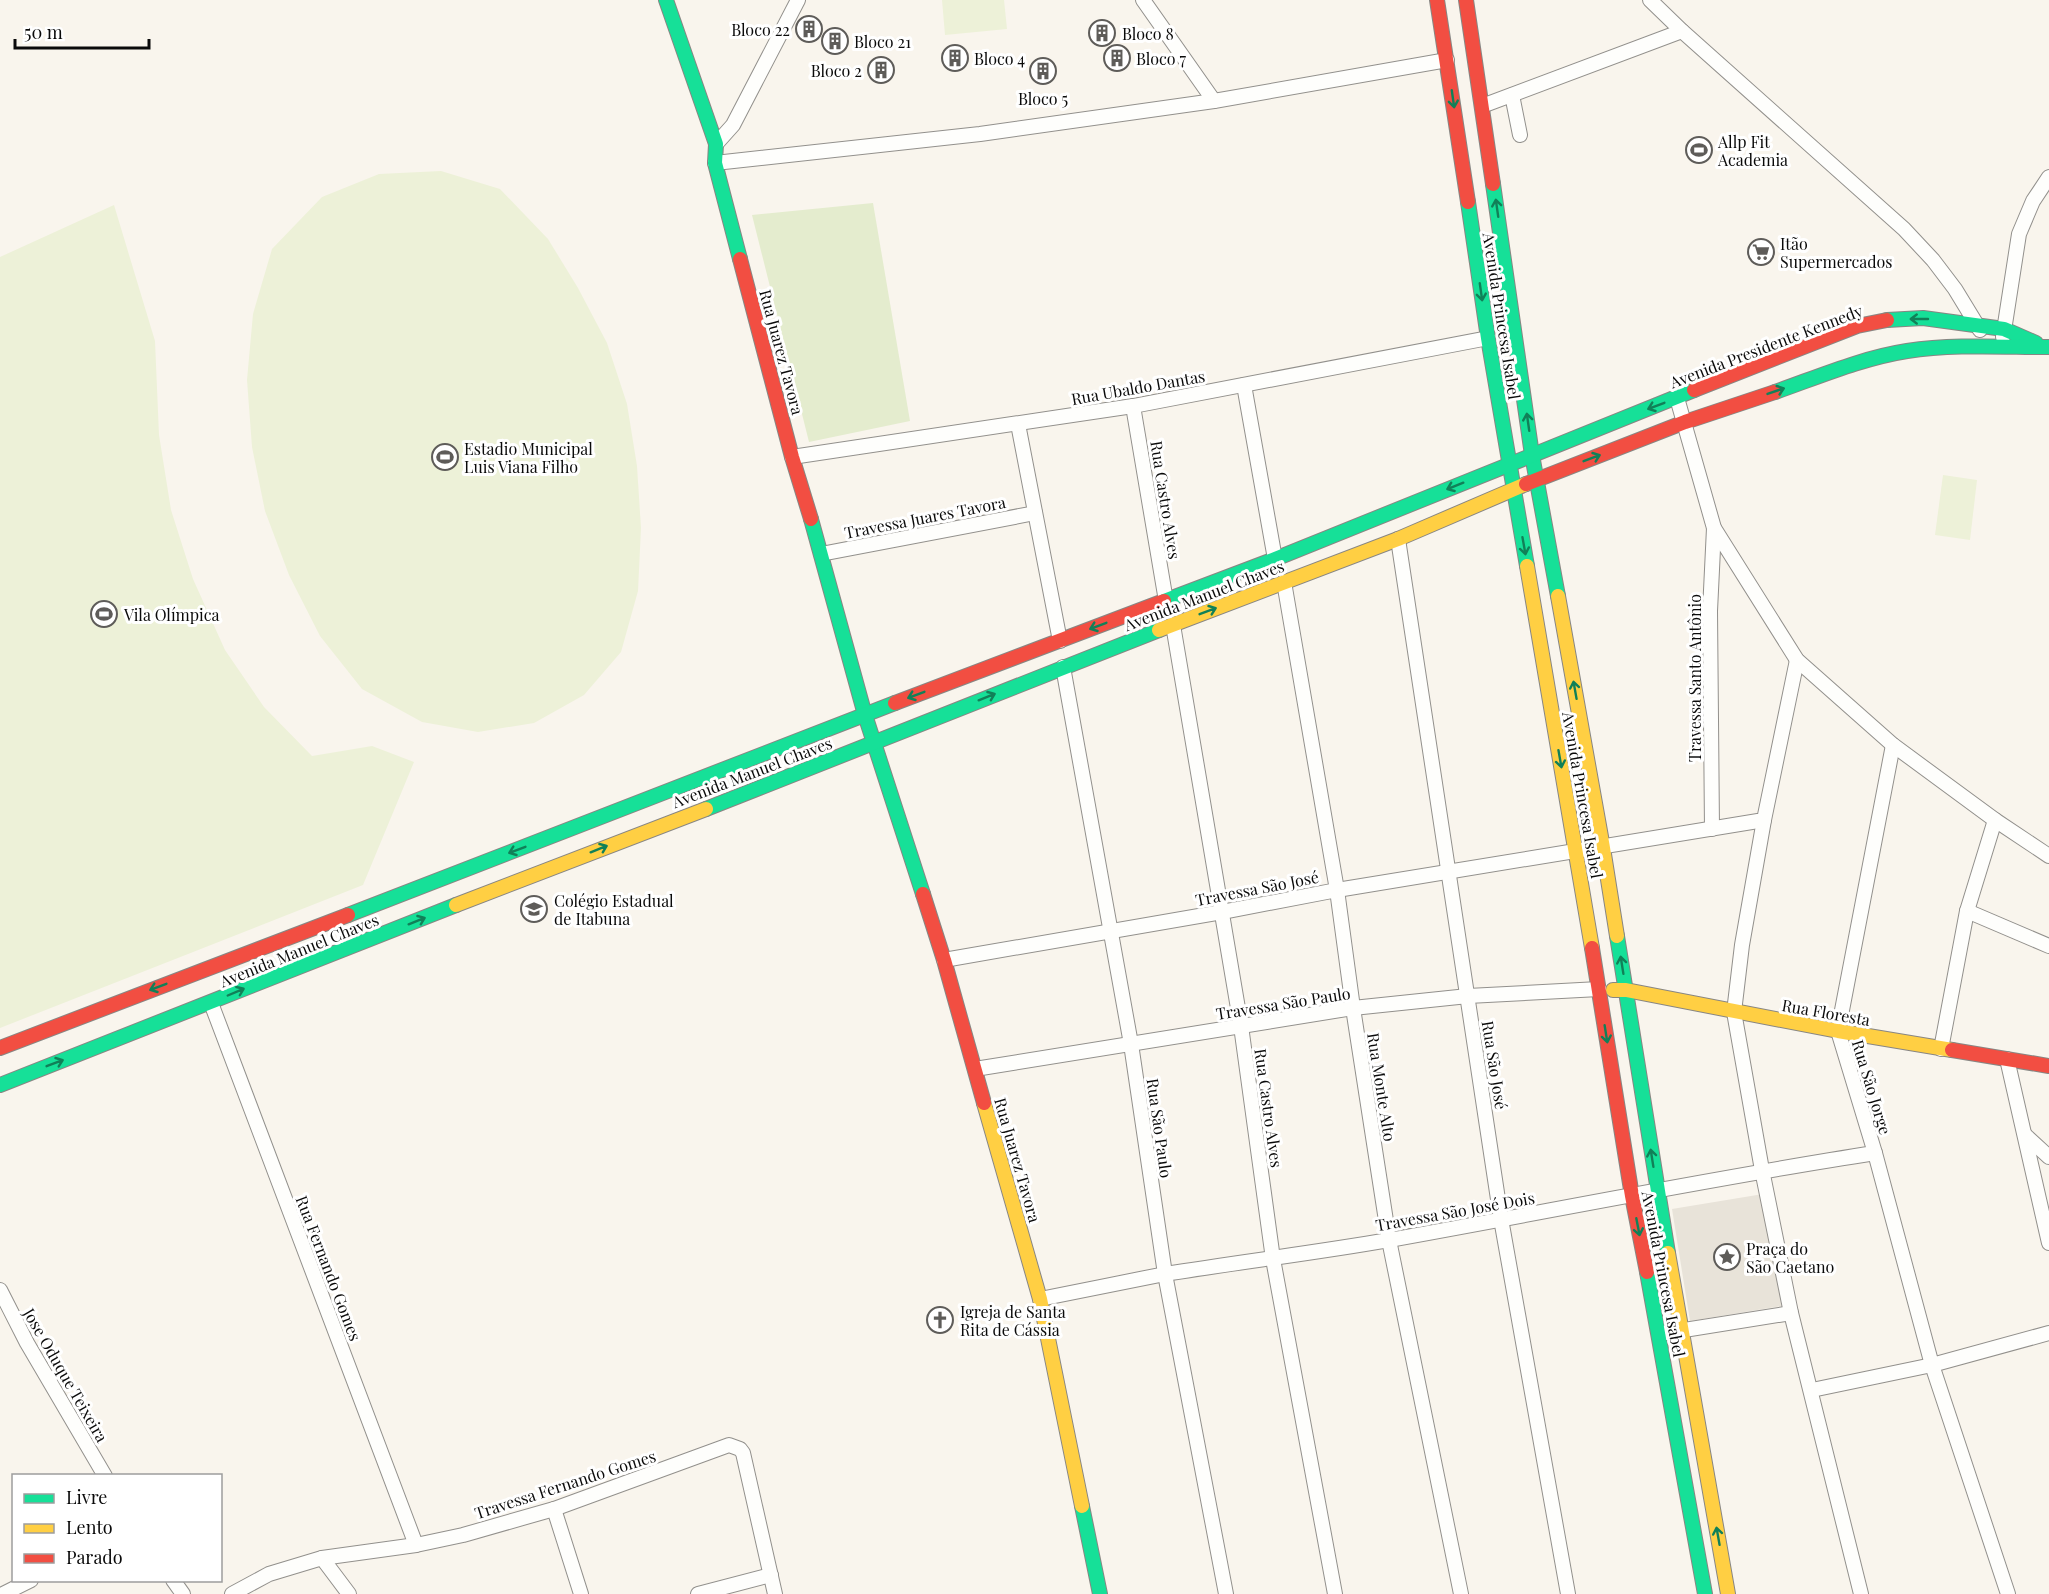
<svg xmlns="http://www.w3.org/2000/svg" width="2049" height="1594" viewBox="0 0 2049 1594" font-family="'Playfair Display',serif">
  <rect width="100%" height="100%" fill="#f9f5ed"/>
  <polygon fill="#e4ecce" points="873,203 910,421 809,442 752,215"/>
  <g fill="#edf1d8">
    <polygon points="942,0 1004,0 1007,29 945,35"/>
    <polygon points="441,171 500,189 548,239 578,288 607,343 627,404 637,466 641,528 638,591 621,652 584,695 534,723 478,732 422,722 362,689 320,636 289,575 265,511 252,447 247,380 253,314 272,249 322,197 379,174"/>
    <polygon points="114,205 155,341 159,435 171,510 193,579 225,650 264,707 312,756 372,746 414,762 363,885 0,1028 0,257"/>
    <polygon points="1943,475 1977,480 1970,540 1935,535"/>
  </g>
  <polygon fill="#e8e3d9" points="1763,1194 1782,1306 1690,1321 1672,1209"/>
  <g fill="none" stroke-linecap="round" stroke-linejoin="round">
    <defs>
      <g id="street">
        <polyline points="1143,0 1214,101"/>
        <polyline points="1650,0 1682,31 1904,229 1933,260 1955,289 1980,330"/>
        <polyline points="1512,95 1520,135"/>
        <polyline points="1482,106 1682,31"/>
        <polyline points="716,144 733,125 798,0"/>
        <polyline points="715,163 980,134 1214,101 1447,60"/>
        <polyline points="2003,337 2019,234 2033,201 2049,177"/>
        <polyline points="1244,385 1275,559"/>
        <polyline points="1677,398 1714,528 1797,660 1893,745 1995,820 2049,856"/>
        <polyline points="1133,406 1166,601"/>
        <polyline points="1018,424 1060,641"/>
        <polyline points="792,457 1133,406 1488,338"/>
        <polyline points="1398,539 1501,1219 1568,1594"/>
        <polyline points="821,554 1035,513"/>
        <polyline points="1284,582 1337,890 1353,1008 1389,1240 1461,1594"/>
        <polyline points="1173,625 1241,1026 1273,1259 1335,1594"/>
        <polyline points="1063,667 1131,1044 1165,1274 1226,1594"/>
        <polyline points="1893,745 1838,1031 1875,1153 1932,1365 2008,1594"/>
        <polyline points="1764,820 1742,945 1734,1012 1762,1170 1791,1313 1861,1594"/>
        <polyline points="1712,829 1710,611 1714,528"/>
        <polyline points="1967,911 2049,946"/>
        <polyline points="944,960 1222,912 1337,890 1764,820 1797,660"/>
        <polyline points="211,1003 416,1545"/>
        <polyline points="1941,1049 1967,911 1995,820"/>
        <polyline points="2007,1059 2049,1243"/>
        <polyline points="975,1069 1353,1008 1468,996 1599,989"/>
        <polyline points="2025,1135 2049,1157"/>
        <polyline points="0,1290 27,1343 105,1476"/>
        <path d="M1040 1299C1082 1291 1123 1282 1165 1274 1239 1262 1314 1253 1389 1240 1551 1211 1712 1178 1875 1153"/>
        <polyline points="1659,1334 1791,1313"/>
        <polyline points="1812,1390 1932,1365 2049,1333"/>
        <polyline points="554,1509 581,1594"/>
        <polyline points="322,1558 349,1594"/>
        <polyline points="173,1580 183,1594"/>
        <polyline points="3,1594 31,1580"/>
        <polyline points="232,1594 269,1574 322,1558 416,1545 463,1535 554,1509 729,1445 740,1449 743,1453 775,1594"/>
        <polyline points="698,1594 771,1575"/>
      </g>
      <g id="fast">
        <polyline points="666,0 716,144 715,163 740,259"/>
        <polyline points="1493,184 1532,455 1558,596"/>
        <polyline points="1468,202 1488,338 1527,566"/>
        <polyline points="1887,320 1923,318 2004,329 2036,343"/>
        <path d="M1775 392C1818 377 1862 358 1907 351 1954 344 2002 347 2049 347"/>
        <polyline points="811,519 865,715 923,894"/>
        <polyline points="1164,601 1275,559 1694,390"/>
        <polyline points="706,809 1159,630"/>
        <polyline points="348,915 895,703"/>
        <polyline points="1617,936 1668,1253"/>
        <polyline points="0,1085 456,905"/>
        <polyline points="1647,1272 1705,1594"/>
        <polyline points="1082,1506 1100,1594"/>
      </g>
      <g id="slow">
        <polyline points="1527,566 1592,948"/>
        <polyline points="1558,596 1603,848 1617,936"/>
        <polyline points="1159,630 1398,539 1526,484"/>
        <polyline points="456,905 706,809"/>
        <polyline points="1613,990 1626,990 1838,1031 1952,1050"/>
        <polyline points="984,1103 1040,1299 1082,1506"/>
        <polyline points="1668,1253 1728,1594"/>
      </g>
      <g id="jam">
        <polyline points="1437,0 1468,202"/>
        <polyline points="1466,0 1493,184"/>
        <polyline points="740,259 792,457 811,519"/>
        <polyline points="1694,390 1857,326 1887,320"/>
        <polyline points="1526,484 1685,422 1775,392"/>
        <polyline points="895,703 1164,601"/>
        <polyline points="923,894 944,960 984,1103"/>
        <polyline points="1592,948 1632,1196 1647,1272"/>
        <polyline points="0,1048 348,915"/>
        <polyline points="1952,1050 2049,1066"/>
      </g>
    </defs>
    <use href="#street" stroke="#92908c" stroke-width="16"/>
    <use href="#fast" stroke="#888683" stroke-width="16"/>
    <use href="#slow" stroke="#888683" stroke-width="16"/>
    <use href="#jam" stroke="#888683" stroke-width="16"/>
    <use href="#street" stroke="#fefefc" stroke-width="14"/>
    <use href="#fast" stroke="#16e098" stroke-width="14"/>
    <use href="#slow" stroke="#ffcf43" stroke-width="14"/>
    <use href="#jam" stroke="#f24e42" stroke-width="14"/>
  </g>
  <defs><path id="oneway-shaft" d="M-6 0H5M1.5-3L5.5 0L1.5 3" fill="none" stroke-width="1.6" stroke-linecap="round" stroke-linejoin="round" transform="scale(1.5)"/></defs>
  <g stroke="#118058">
    <use href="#oneway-shaft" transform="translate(1453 99) rotate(82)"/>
    <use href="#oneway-shaft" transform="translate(1497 208) rotate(-98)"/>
    <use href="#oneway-shaft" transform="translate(1481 292) rotate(82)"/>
    <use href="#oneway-shaft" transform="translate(1919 319) rotate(-180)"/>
    <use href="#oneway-shaft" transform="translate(1776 391) rotate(-19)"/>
    <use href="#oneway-shaft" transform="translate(1656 406) rotate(159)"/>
    <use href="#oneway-shaft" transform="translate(1528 422) rotate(-98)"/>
    <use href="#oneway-shaft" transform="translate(1592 458) rotate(-21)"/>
    <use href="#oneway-shaft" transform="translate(1455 486) rotate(158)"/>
    <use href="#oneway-shaft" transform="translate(1524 546) rotate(80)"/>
    <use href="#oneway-shaft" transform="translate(1208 611) rotate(-21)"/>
    <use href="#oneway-shaft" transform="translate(1098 626) rotate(159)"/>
    <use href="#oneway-shaft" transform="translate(1575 690) rotate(-100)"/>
    <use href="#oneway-shaft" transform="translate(916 695) rotate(159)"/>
    <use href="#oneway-shaft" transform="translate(987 697) rotate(-22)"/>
    <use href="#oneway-shaft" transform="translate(1560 759) rotate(80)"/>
    <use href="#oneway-shaft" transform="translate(599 849) rotate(-22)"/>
    <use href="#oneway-shaft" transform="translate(517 850) rotate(159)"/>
    <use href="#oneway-shaft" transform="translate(417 921) rotate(-22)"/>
    <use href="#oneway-shaft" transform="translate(1622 965) rotate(-99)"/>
    <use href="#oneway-shaft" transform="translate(158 987) rotate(159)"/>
    <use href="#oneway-shaft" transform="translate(236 992) rotate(-23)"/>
    <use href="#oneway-shaft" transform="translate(1606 1034) rotate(81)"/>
    <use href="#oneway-shaft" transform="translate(55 1063) rotate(-21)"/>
    <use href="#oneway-shaft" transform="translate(1652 1158) rotate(-99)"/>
    <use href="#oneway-shaft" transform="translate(1638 1227) rotate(79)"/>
    <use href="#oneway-shaft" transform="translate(1718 1536) rotate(-100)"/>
  </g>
  <defs>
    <symbol id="building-ring" viewBox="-11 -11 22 22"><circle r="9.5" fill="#fff" stroke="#5e5c59" stroke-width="1.5"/><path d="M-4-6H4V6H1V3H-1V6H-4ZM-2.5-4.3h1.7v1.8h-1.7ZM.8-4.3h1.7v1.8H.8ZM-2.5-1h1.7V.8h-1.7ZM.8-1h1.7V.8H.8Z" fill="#5e5c59"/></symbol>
    <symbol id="stadium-ring" viewBox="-11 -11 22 22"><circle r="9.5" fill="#fff" stroke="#5e5c59" stroke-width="1.5"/><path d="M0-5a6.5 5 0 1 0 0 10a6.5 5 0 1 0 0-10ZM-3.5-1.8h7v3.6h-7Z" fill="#5e5c59"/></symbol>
    <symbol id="supermarket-ring" viewBox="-11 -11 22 22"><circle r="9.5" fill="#fff" stroke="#5e5c59" stroke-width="1.5"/><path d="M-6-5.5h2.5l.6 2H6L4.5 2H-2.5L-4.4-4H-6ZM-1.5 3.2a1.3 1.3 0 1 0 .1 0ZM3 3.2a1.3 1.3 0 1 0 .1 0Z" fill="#5e5c59"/></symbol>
    <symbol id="school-ring" viewBox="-11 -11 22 22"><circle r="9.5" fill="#fff" stroke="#5e5c59" stroke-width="1.5"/><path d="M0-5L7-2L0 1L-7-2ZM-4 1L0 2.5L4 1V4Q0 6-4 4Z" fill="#5e5c59"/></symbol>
    <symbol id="sight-ring" viewBox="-11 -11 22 22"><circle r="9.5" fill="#fff" stroke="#5e5c59" stroke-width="1.5"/><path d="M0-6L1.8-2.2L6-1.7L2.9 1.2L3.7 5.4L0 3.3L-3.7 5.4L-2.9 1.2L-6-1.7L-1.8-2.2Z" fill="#5e5c59"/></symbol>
    <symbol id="church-ring" viewBox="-11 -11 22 22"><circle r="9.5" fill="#fff" stroke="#5e5c59" stroke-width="1.5"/><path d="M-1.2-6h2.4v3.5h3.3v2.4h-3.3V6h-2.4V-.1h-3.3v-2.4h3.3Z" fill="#5e5c59"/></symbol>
  </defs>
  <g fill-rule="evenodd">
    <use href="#building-ring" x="794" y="14" width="30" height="30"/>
    <use href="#building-ring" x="1087" y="18" width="30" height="30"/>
    <use href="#building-ring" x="820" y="26" width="30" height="30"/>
    <use href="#building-ring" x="940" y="43" width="30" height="30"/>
    <use href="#building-ring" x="1102" y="43" width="30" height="30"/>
    <use href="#building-ring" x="866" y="55" width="30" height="30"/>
    <use href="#building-ring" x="1028" y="56" width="30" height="30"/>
    <use href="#stadium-ring" x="1684" y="135" width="30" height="30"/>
    <use href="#supermarket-ring" x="1746" y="237" width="30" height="30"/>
    <use href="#stadium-ring" x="430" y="442" width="30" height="30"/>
    <use href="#stadium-ring" x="89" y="599" width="30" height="30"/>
    <use href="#school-ring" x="519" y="894" width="30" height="30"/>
    <use href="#sight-ring" x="1712" y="1242" width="30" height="30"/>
    <use href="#church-ring" x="925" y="1305" width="30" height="30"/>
  </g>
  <g text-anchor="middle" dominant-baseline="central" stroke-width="6" stroke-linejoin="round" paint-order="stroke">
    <g font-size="16" fill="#0a0a0a" stroke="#fff" text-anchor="start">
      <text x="790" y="29" text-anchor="end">Bloco 22</text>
      <text x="1122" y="33">Bloco 8</text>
      <text x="854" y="41">Bloco 21</text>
      <text x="974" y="58">Bloco 4</text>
      <text x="1136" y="58">Bloco 7</text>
      <text x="862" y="70" text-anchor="end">Bloco 2</text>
      <text x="1043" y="98" text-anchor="middle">Bloco 5</text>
      <text x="1718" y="141">Allp Fit<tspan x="1718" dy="18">Academia</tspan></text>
      <text x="1780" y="243">Itão<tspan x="1780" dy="18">Supermercados</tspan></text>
      <text x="464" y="448">Estadio Municipal<tspan x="464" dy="18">Luis Viana Filho</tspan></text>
      <text x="124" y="614">Vila Olímpica</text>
      <text x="554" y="900">Colégio Estadual<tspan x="554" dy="18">de Itabuna</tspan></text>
      <text x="1746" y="1248">Praça do<tspan x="1746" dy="18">São Caetano</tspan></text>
      <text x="960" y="1311">Igreja de Santa<tspan x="960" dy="18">Rita de Cássia</tspan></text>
    </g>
    <g font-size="16" fill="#0a0a0a" stroke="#fff">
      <text transform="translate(1502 316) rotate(81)">Avenida Princesa Isabel</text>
      <text transform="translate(1766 346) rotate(-21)">Avenida Presidente Kennedy</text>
      <text transform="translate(782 352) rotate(75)">Rua Juarez Tavora</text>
      <text transform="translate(1138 387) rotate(-10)">Rua Ubaldo Dantas</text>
      <text transform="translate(1166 500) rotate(81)">Rua Castro Alves</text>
      <text transform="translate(925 517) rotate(-11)">Travessa Juares Tavora</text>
      <text transform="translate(1204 595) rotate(-21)">Avenida Manuel Chaves</text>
      <text transform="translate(1694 678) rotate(-90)">Travessa Santo Antônio</text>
      <text transform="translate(752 772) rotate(-21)">Avenida Manuel Chaves</text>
      <text transform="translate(1583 795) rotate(80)">Avenida Princesa Isabel</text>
      <text transform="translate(1257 888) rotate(-11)">Travessa São José</text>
      <text transform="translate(299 950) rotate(-22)">Avenida Manuel Chaves</text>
      <text transform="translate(1283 1003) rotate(-9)">Travessa São Paulo</text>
      <text transform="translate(1826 1012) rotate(10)">Rua Floresta</text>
      <text transform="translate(1495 1065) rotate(81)">Rua São José</text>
      <text transform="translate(1382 1087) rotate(81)">Rua Monte Alto</text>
      <text transform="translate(1872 1087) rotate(73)">Rua São Jorge</text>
      <text transform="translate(1269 1108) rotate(82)">Rua Castro Alves</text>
      <text transform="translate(1160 1128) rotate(82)">Rua São Paulo</text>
      <text transform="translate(1018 1160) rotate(74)">Rua Juarez Tavora</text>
      <text transform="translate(1455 1211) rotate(-10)">Travessa São José Dois</text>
      <text transform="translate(329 1268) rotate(69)">Rua Fernando Gomes</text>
      <text transform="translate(1664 1274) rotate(79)">Avenida Princesa Isabel</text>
      <text transform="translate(66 1375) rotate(60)">Jose Oduque Teixeira</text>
      <text transform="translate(565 1484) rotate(-18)">Travessa Fernando Gomes</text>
    </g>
  </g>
  <rect x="12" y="1474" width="210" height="108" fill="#ffffff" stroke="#9d9d9d" stroke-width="1.5"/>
  <rect x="24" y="1494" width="30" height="9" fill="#16e098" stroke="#9d9d9d" stroke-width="1.5"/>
  <text x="66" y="1504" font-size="18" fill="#0a0a0a">Livre</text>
  <rect x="24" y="1524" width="30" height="9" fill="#ffcf43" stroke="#9d9d9d" stroke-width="1.5"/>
  <text x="66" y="1534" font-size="18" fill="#0a0a0a">Lento</text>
  <rect x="24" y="1554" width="30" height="9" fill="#f24e42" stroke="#9d9d9d" stroke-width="1.5"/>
  <text x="66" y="1564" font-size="18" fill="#0a0a0a">Parado</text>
  <path d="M15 39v9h134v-9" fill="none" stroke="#0a0a0a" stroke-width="3"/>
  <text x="24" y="39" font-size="18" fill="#0a0a0a" stroke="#ffffff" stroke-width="4.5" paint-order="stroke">50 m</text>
</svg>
